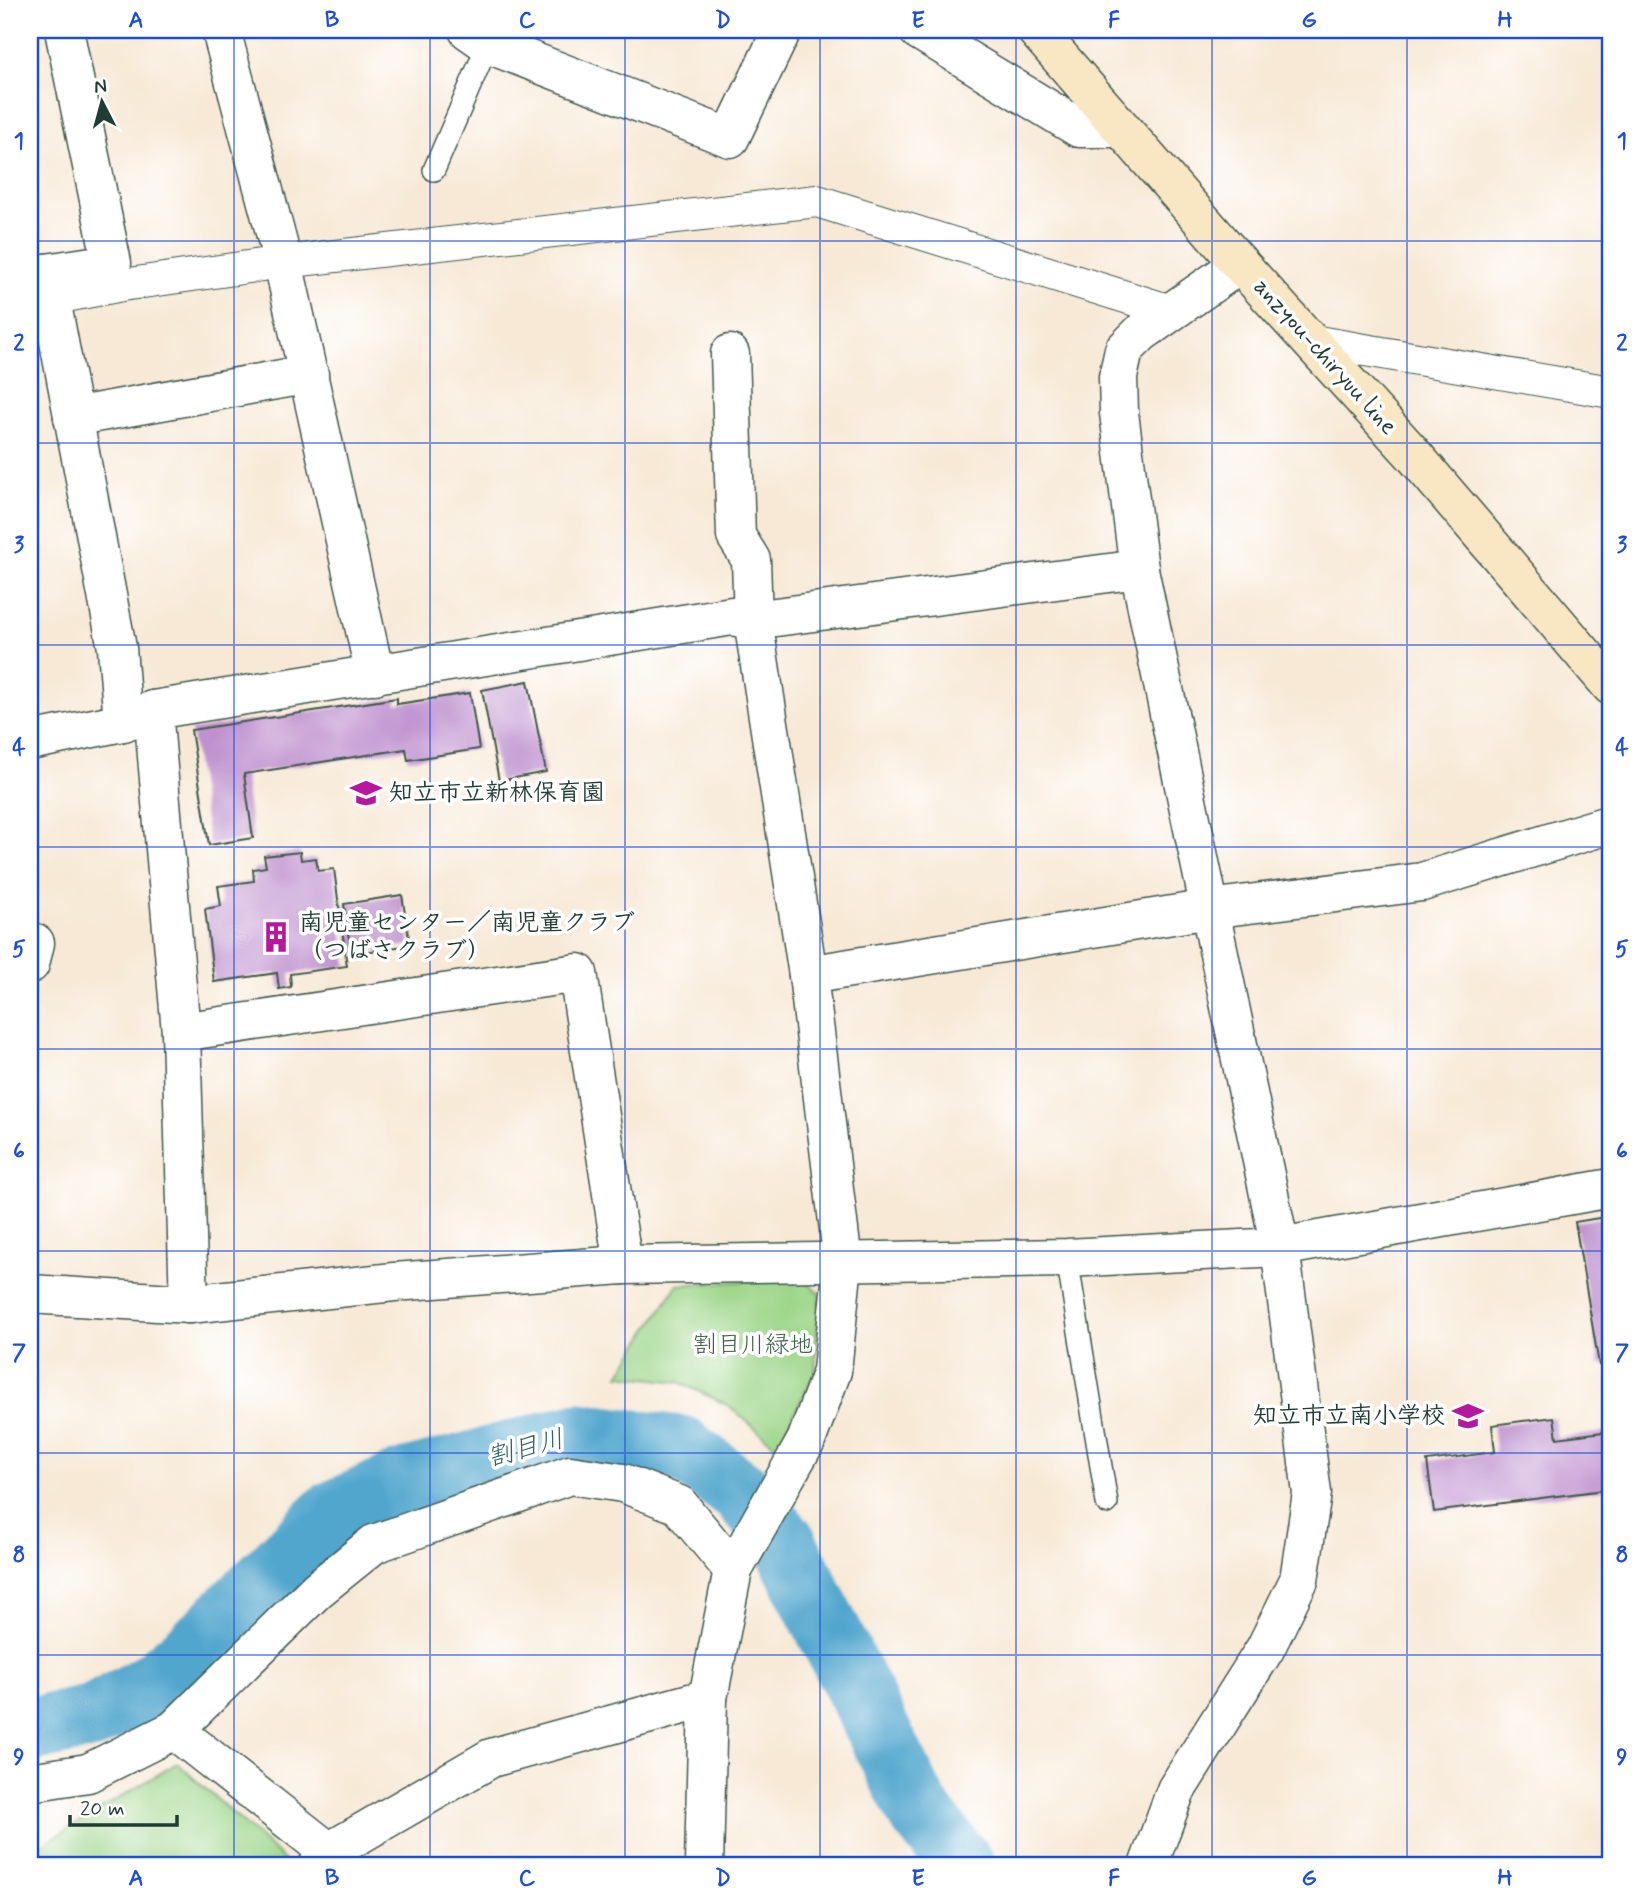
<svg xmlns="http://www.w3.org/2000/svg" width="1641" height="1896" viewBox="0 0 1641 1896" font-family="Mynerve,'Klee One',sans-serif">
  <rect width="100%" height="100%" fill="#fff"/>
  <filter id="ink" filterUnits="userSpaceOnUse"><feTurbulence type="fractalNoise" baseFrequency=".0143" numOctaves="2"/><feDisplacementMap in="SourceGraphic" scale="14" xChannelSelector="R" yChannelSelector="G"/><feConvolveMatrix kernelMatrix="1 2 1 2 8 2 1 2 1" color-interpolation-filters="sRGB"/></filter>
  <filter id="wash" filterUnits="userSpaceOnUse"><feTurbulence type="fractalNoise" baseFrequency=".00686" numOctaves="4" result="noise"/><feDisplacementMap in="SourceGraphic" scale="28" xChannelSelector="R" yChannelSelector="G"/><feGaussianBlur stdDeviation="1.57" result="paint"/><feColorMatrix in="noise" values="0 0 0 0 0 0 0 0 0 0 0 0 0 0 0 0 0 1.4 0 .05"/><feComposite in="paint" operator="in"/></filter>
  <g filter="url(#wash)">
    <rect width="100%" height="100%" fill="#f7e9d6"/>
    <g fill="#9dd689" stroke="#5e8a5e" stroke-width="2">
      <polygon points="802,1278 820,1293 815,1373 777,1447 729,1406 679,1382 619,1375 677,1285"/>
      <polygon points="177,1763 285,1861 280,1866 30,1866 30,1852"/>
    </g>
    <g fill="none" stroke-linecap="round" stroke-linejoin="round">
      <polyline stroke="#51a6cd" stroke-width="65" points="30,1730 93,1717 152,1685 195,1649 333,1513 400,1483 579,1435 681,1448 742,1493 784,1542 918,1810 963,1866"/>
    </g>
    <g id="blocks">
      <g fill="#bf92cf">
        <polygon points="528,681 546,772 499,781 482,690"/>
        <polygon points="470,693 479,749 408,760 406,749 244,774 253,838 209,845 191,730 397,698 397,704"/>
        <polygon points="300,852 301,860 316,858 318,871 334,869 347,966 290,974 291,987 279,989 277,973 214,982 205,909 221,906 218,886 254,881 253,869 266,867 264,856"/>
        <polygon points="402,895 410,945 351,954 344,904"/>
        <polygon points="1611,1216 1611,1363 1599,1365 1575,1222"/>
        <polygon points="1554,1417 1557,1438 1611,1431 1611,1489 1434,1512 1427,1461 1495,1452 1492,1425"/>
      </g>
    </g>
  </g>
  <g filter="url(#ink)">
    <use href="#blocks" fill-opacity="0" stroke="#3f574c" stroke-width="2"/>
    <g fill="none" stroke-linecap="round" stroke-linejoin="round">
      <defs>
        <g id="service">
          <polyline points="434,170 488,44"/>
          <polyline points="1067,1258 1107,1503"/>
        </g>
        <g id="pedestrian">
          <polyline points="30,303 122,285 283,262 817,201 1174,312"/>
          <polyline points="1312,341 1611,392"/>
        </g>
        <g id="minor">
          <polyline points="221,30 283,262 375,675"/>
          <polyline points="468,30 488,44 730,138 782,30"/>
          <polyline points="918,30 1079,128 1120,128"/>
          <polyline points="46,273 112,263 64,30"/>
          <polyline points="30,275 46,273 117,648 123,722"/>
          <polyline points="73,417 309,374"/>
          <polyline points="153,710 181,1032 189,1304"/>
          <polyline points="30,741 123,722 153,710 732,616 753,620 1139,569"/>
          <polyline points="30,942 35,943 30,964"/>
          <polyline points="808,975 1209,909 1422,882 1611,824"/>
          <polyline points="181,1032 578,973 623,1265"/>
          <polyline points="30,1294 189,1304 394,1282 623,1265 1067,1258 1280,1247 1139,569 1119,413 1118,377 1124,350 1141,333 1240,264"/>
          <polyline points="174,1730 329,1852 335,1866"/>
          <polyline points="30,1782 88,1773 174,1730 317,1590 374,1544 570,1475 623,1483 679,1505 733,1570"/>
          <polyline points="318,1866 329,1852 491,1758 708,1698"/>
          <polyline points="704,1866 708,1698 733,1570 806,1441 832,1371 843,1263 808,975 753,620 751,560 736,536 730,354"/>
        </g>
        <polyline id="tertiary" points="1148,1866 1176,1790 1265,1649 1299,1580 1312,1493 1280,1247 1611,1188"/>
        <polyline id="secondary" points="1036,30 1240,264 1412,453 1611,686"/>
      </defs>
      <use href="#service" stroke="#3f574c" stroke-width="24"/>
      <use href="#pedestrian" stroke="#3f574c" stroke-width="34"/>
      <use href="#minor" stroke="#3f574c" stroke-width="41"/>
      <use href="#tertiary" stroke="#3f574c" stroke-width="41"/>
      <use href="#secondary" stroke="#3f574c" stroke-width="41"/>
      <use href="#service" stroke="#fff" stroke-width="21"/>
      <use href="#pedestrian" stroke="#fff" stroke-width="32"/>
      <use href="#minor" stroke="#fff" stroke-width="38"/>
      <use href="#tertiary" stroke="#fff" stroke-width="38"/>
      <use href="#secondary" stroke="#f9e7c3" stroke-width="38"/>
    </g>
  </g>
  <path fill="none" stroke="#1d4ed8" stroke-width="2" stroke-opacity="0.55" d="M234 30V1866M430 30V1866M625 30V1866M820 30V1866M1016 30V1866M1212 30V1866M1407 30V1866M30 241H1611M30 443H1611M30 645H1611M30 847H1611M30 1049H1611M30 1251H1611M30 1453H1611M30 1655H1611"/>
  <defs>
    <symbol id="school-bare" viewBox="-9 -9 18 18"><path d="M0-5L7-2L0 1L-7-2ZM-4 1L0 2.5L4 1V4Q0 6-4 4Z" fill="#b5179e" stroke="#fff" stroke-width="2.5" paint-order="stroke"/></symbol>
    <symbol id="building-bare" viewBox="-9 -9 18 18"><path d="M-4-6H4V6H1V3H-1V6H-4ZM-2.5-4.3h1.7v1.8h-1.7ZM.8-4.3h1.7v1.8H.8ZM-2.5-1h1.7V.8h-1.7ZM.8-1h1.7V.8H.8Z" fill="#b5179e" stroke="#fff" stroke-width="2.5" paint-order="stroke"/></symbol>
  </defs>
  <g fill-rule="evenodd">
    <use href="#school-bare" x="344" y="771" width="44" height="44"/>
    <use href="#building-bare" x="254" y="915" width="44" height="44"/>
    <use href="#school-bare" x="1446" y="1394" width="44" height="44"/>
  </g>
  <g text-anchor="middle" dominant-baseline="central" stroke-width="7" stroke-linejoin="round" paint-order="stroke">
    <g font-size="24" fill="#1f3d34" stroke="#fff">
      <text transform="translate(1325 357) rotate(48)">anzyou-chiryuu line</text>
    </g>
    <g font-size="24" font-weight="bold" fill="#1f3d34" stroke="#fff" text-anchor="start">
      <text x="389" y="793">知立市立新林保育園</text>
      <text x="299" y="923">南児童センター／南児童クラブ<tspan x="299" dy="28">（つばさクラブ）</tspan></text>
      <text x="1445" y="1416" text-anchor="end">知立市立南小学校</text>
    </g>
    <g font-size="24" fill="#3e6349" stroke="#fff">
      <text x="753" y="1345">割目川緑地</text>
    </g>
    <g font-size="26" font-style="italic" fill="#30626a" stroke="#fff">
      <text transform="translate(526 1449) rotate(-15)">割目川</text>
    </g>
  </g>
  <rect width="1641" height="1896" fill="none" stroke="#fff" stroke-width="77"/>
  <g transform="translate(102 102) rotate(354)" stroke="#ffffff" stroke-width="5" paint-order="stroke">
  <path d="M0-5L12 26L0 18L-12 26Z" fill="#1f3d34"/>
  <text y="-10" font-size="19" font-weight="bold" text-anchor="middle" fill="#1f3d34">N</text>
  </g>
  <path d="M70 1815v10h107v-10" fill="none" stroke="#1f3d34" stroke-width="3.5"/>
  <text x="80" y="1815" font-size="21" fill="#1f3d34" stroke="#ffffff" stroke-width="5" paint-order="stroke">20 m</text>
  <rect x="38" y="38" width="1564" height="1819" fill="none" stroke="#1d4ed8" stroke-width="2.5"/>
  <g font-size="23" text-anchor="middle" font-weight="bold" fill="#1d4ed8">
    <text x="136" y="27">A</text>
    <text x="332" y="27">B</text>
    <text x="527" y="27">C</text>
    <text x="723" y="27">D</text>
    <text x="918" y="27">E</text>
    <text x="1114" y="27">F</text>
    <text x="1309" y="27">G</text>
    <text x="1505" y="27">H</text>
    <text x="19" y="148">1</text>
    <text x="1622" y="148">1</text>
    <text x="19" y="350">2</text>
    <text x="1622" y="350">2</text>
    <text x="19" y="552">3</text>
    <text x="1622" y="552">3</text>
    <text x="19" y="754">4</text>
    <text x="1622" y="754">4</text>
    <text x="19" y="956">5</text>
    <text x="1622" y="956">5</text>
    <text x="19" y="1158">6</text>
    <text x="1622" y="1158">6</text>
    <text x="19" y="1360">7</text>
    <text x="1622" y="1360">7</text>
    <text x="19" y="1562">8</text>
    <text x="1622" y="1562">8</text>
    <text x="19" y="1764">9</text>
    <text x="1622" y="1764">9</text>
    <text x="136" y="1885">A</text>
    <text x="332" y="1885">B</text>
    <text x="527" y="1885">C</text>
    <text x="723" y="1885">D</text>
    <text x="918" y="1885">E</text>
    <text x="1114" y="1885">F</text>
    <text x="1309" y="1885">G</text>
    <text x="1505" y="1885">H</text>
  </g>
</svg>
